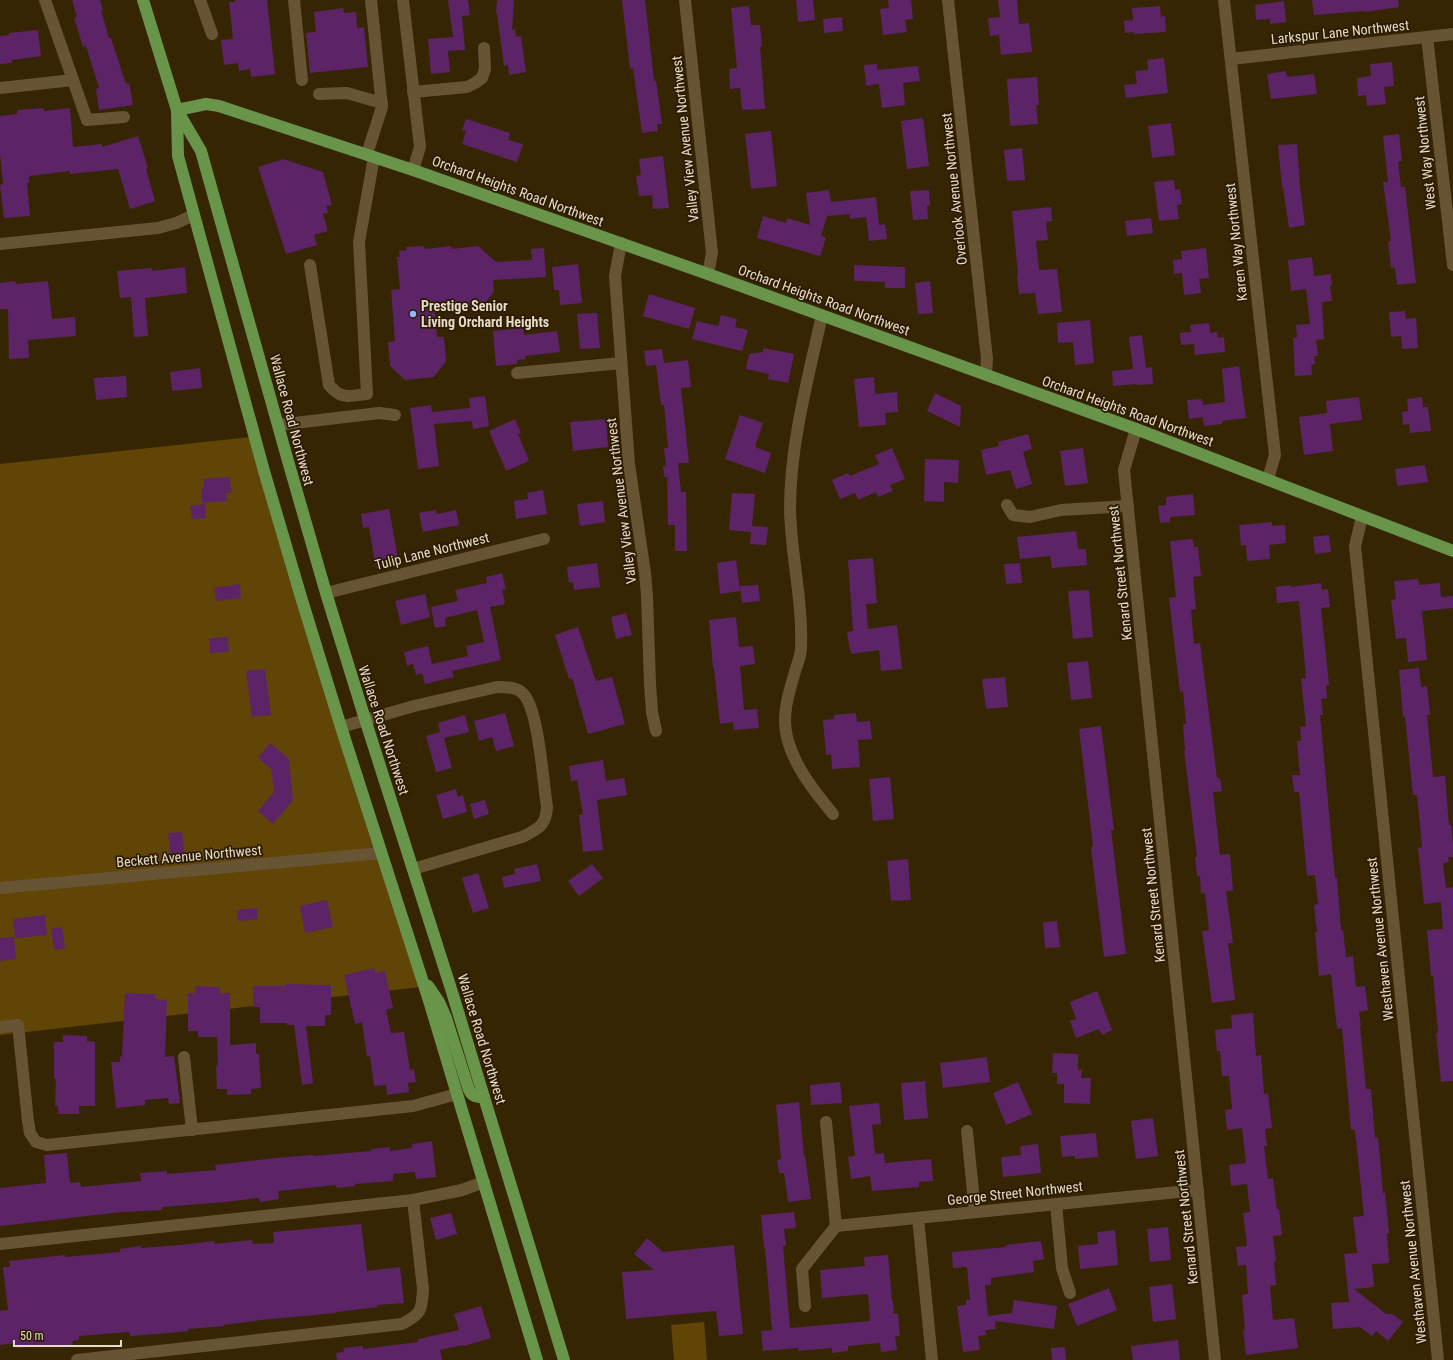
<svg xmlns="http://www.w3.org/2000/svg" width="1453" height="1360" viewBox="0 0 1453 1360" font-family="'Roboto Condensed',sans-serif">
  <rect width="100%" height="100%" fill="#362503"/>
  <g fill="#614507">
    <polygon points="251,437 429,986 0,1035 0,464"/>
    <polygon points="704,1322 707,1360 674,1360 671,1325"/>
  </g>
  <g fill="#5c2467">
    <polygon points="72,0 100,0 103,10 101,11 109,38 111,38 126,84 129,83 133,105 99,110 96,89 99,88 86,46 83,47 74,18 77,17"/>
    <polygon points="235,0 267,0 275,74 251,77 250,69 239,71 238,63 224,65 221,40 233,39 229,2 235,2"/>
    <polygon points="448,0 468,0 470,15 462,16 465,50 448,51 450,72 431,74 428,39 453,37"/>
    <polygon points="497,0 514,0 512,30 515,29 516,37 521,36 526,72 509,75 508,65 504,66 497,13 496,13"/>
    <polygon points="622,0 645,0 654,81 656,81 662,124 657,124 658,131 642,133 633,68 630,69"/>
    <polygon points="796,0 813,0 815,20 798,22"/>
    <polygon points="888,0 911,0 913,19 905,20 907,32 883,35 880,9 889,8"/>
    <polygon points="998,0 1017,0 1019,24 1029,23 1032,52 1001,55 999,35 990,36 988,18 1000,17"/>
    <polygon points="1312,0 1398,0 1399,7 1365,12 1364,11 1314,15"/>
    <polygon points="1284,1 1286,22 1270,24 1270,19 1256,20 1255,5"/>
    <polygon points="749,6 751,25 760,25 762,46 760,47 765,109 742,110 740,88 730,89 729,69 737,68 731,8"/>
    <polygon points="1160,6 1161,17 1165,16 1166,32 1134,34 1134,32 1125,33 1124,21 1133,20 1132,8"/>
    <polygon points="343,8 344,13 356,12 357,28 364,27 368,67 310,73 306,33 316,32 314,12"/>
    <polygon points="842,17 843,31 824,33 823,19"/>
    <polygon points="38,30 41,56 12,60 12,63 0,64 0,36 9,35 9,33"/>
    <polygon points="1164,58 1168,93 1126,98 1124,85 1137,84 1135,71 1148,70 1147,60"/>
    <polygon points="1392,62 1394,86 1384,87 1386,104 1367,106 1366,95 1358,96 1357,78 1371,76 1370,64"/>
    <polygon points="877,64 877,70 918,66 920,81 903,83 905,105 882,108 879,84 866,86 864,65"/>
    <polygon points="1286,71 1287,77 1314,74 1317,94 1271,99 1267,74"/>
    <polygon points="1037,77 1039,105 1036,105 1038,124 1010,126 1007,79"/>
    <polygon points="43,108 44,111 70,108 73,147 102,144 102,147 138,136 148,168 146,169 155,201 130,209 118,169 70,174 70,171 29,176 29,183 27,183 30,216 4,218 0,185 3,184 0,154 0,116 17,114 17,110"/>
    <polygon points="923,118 929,166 907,169 901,121"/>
    <polygon points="466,119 510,133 508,140 523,144 517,162 462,144 466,131 462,130"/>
    <polygon points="1171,123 1175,155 1152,158 1148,126"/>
    <polygon points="771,131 777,186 751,189 745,134"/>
    <polygon points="1399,134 1402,161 1398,162 1401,187 1405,187 1416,283 1397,285 1395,268 1391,268 1388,242 1391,241 1383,182 1388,182 1383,136"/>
    <polygon points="1297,144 1300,186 1305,225 1289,228 1283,187 1282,187 1278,145"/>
    <polygon points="1022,148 1025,180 1007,181 1004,150"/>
    <polygon points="663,156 669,208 653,209 652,195 639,196 636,176 641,175 639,159"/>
    <polygon points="283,159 323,172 332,205 326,206 328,213 323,214 328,231 314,235 317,245 286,254 258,167"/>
    <polygon points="1174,180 1175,190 1180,189 1182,204 1177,205 1179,219 1159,221 1154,182"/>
    <polygon points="829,190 831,202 876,197 879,225 885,224 887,239 869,241 866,217 850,219 850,214 827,216 821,236 826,238 820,256 757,238 763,216 786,223 787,218 810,225 806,193"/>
    <polygon points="929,190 930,205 927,206 928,219 913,220 910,191"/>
    <polygon points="1051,207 1052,221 1046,222 1048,240 1036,241 1039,270 1057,269 1062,312 1038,314 1035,293 1019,294 1017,275 1018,275 1012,211"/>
    <polygon points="1151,218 1153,233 1127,236 1125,221"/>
    <polygon points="424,246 425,249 451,246 452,249 478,246 496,262 532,260 531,249 544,248 546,277 493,280 494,292 483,305 460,307 459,303 434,305 437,337 444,337 446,361 434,377 405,380 390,366 388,342 395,341 391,290 400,289 397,257 400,257 399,251 407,250 406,247"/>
    <polygon points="1206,248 1209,278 1199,279 1201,293 1184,295 1182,273 1174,274 1173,260 1182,259 1181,251"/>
    <polygon points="1312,257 1314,276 1331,274 1332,286 1330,286 1332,301 1322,302 1324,339 1316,340 1318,356 1314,356 1315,364 1311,365 1312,375 1295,376 1293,338 1297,337 1296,325 1310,324 1306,289 1291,291 1288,260"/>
    <polygon points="578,264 582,303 560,305 559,290 554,290 552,267"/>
    <polygon points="854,265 905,267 905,288 885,288 885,282 854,281"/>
    <polygon points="185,267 187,293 145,298 148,336 134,337 131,297 120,298 117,271 152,268 152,271"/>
    <polygon points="15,281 16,284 48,281 52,319 75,317 76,336 28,340 29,358 9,359 8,309 0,309 0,283"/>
    <polygon points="930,281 933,313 918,314 915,283"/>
    <polygon points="649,294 695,308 689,329 643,316"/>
    <polygon points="1405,311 1406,319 1416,318 1418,348 1402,349 1401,336 1391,337 1389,312"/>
    <polygon points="597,313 600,348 580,349 577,314"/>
    <polygon points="721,315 737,319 735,327 748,330 742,351 692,339 697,321 718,326"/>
    <polygon points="1090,320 1094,363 1075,365 1073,342 1058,343 1057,323"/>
    <polygon points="1209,323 1210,333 1217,332 1218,338 1224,337 1225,352 1195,355 1194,344 1181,345 1180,333 1191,332 1190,325"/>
    <polygon points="523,328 524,335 557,331 560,352 525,356 526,359 517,360 517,364 496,366 493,331"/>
    <polygon points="1142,335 1146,368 1152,367 1153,384 1137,385 1137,384 1113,386 1112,371 1133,369 1129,337"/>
    <polygon points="763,348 794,354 788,383 768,379 769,374 746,369 749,354 763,352"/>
    <polygon points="662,349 664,363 688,360 691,387 681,388 689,463 678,463 681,492 686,492 687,551 675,551 675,525 668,525 667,477 664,477 663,466 666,466 664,448 668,448 664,405 661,405 656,365 646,366 644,351"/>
    <polygon points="1239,366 1246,418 1222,421 1222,424 1204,426 1203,417 1189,419 1187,400 1202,399 1203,405 1225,402 1222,369"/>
    <polygon points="200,368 202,388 172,391 170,372"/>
    <polygon points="126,376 127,397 96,400 94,378"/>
    <polygon points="874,377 875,394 897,392 898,412 885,413 886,425 859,427 854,379"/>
    <polygon points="935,393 961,406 960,427 927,411"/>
    <polygon points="485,396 489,426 473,429 472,421 434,424 439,466 418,469 410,408 431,405 432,412 470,408 469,398"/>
    <polygon points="1359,397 1362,420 1330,424 1333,451 1304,455 1299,417 1327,413 1326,401"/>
    <polygon points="1422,397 1423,407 1428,407 1431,431 1410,433 1409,424 1403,425 1402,412 1408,411 1407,399"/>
    <polygon points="740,415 763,423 755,447 771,453 765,473 725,459"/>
    <polygon points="515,419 521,433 518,434 529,461 506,471 489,431"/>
    <polygon points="606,419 608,447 573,451 570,422"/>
    <polygon points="1028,434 1032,449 1023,452 1032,484 1016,489 1010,470 986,475 981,450 999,446 998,442"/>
    <polygon points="892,448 905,479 890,485 893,491 878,497 876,492 858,500 855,493 840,499 832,480 848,473 850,476 879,464 875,455"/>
    <polygon points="1083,448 1088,483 1065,486 1060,451"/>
    <polygon points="925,459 959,460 958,483 944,482 944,502 924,501"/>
    <polygon points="1425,465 1428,482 1397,486 1395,469"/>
    <polygon points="230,477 231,493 226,493 227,501 202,503 201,489 204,488 203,479"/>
    <polygon points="543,490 547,514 516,519 514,501 528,499 527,493"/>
    <polygon points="732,493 755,494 752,526 768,527 766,545 750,544 751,532 729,530"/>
    <polygon points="1193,494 1195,515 1170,517 1170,522 1160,523 1158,506 1166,505 1166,497"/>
    <polygon points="603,501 605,522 580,526 577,504"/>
    <polygon points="205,504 206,518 192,519 190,506"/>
    <polygon points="389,509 399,564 376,568 369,527 363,528 361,514"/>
    <polygon points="436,510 437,514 456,510 459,525 423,532 419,513"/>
    <polygon points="1272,522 1272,526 1285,525 1286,543 1269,545 1270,559 1247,561 1246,545 1241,546 1239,525"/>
    <polygon points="1076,531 1078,549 1086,549 1087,565 1052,568 1050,556 1020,559 1017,537"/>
    <polygon points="1329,535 1331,552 1315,554 1313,537"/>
    <polygon points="1193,539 1194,547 1198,547 1201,576 1193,577 1196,609 1191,610 1194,644 1200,643 1217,778 1220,778 1222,791 1213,792 1220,855 1230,854 1233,891 1226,891 1233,943 1228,943 1235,1000 1212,1003 1202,931 1209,930 1205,893 1201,894 1200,876 1197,876 1195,857 1197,857 1184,750 1185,750 1183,724 1186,724 1183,691 1180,692 1169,598 1176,597 1170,541"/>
    <polygon points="873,558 877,603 866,604 868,629 897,625 902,669 881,671 879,650 851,654 851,650 850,651 847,632 853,631 848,560"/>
    <polygon points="736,560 740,591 720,594 717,563"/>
    <polygon points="597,563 600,587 574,590 573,582 569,583 567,567"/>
    <polygon points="1020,563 1022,583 1006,584 1004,564"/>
    <polygon points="502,573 506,589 502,590 505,604 490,607 501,660 452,671 454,677 425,684 422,673 416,675 413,664 407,666 404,652 428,646 432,664 468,656 466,646 484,642 477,610 445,618 446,626 435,628 431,607 458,601 455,590 487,583 486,577"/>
    <polygon points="1418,579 1419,585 1440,583 1441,597 1453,596 1453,608 1422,611 1427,660 1408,662 1406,638 1396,639 1391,600 1396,599 1394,581"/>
    <polygon points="1321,583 1322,590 1328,589 1330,607 1321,608 1329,685 1326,685 1327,698 1321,699 1323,715 1320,715 1335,878 1337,878 1341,930 1343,930 1346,957 1353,956 1356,987 1365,986 1368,1010 1359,1012 1361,1026 1360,1026 1366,1089 1371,1089 1375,1138 1378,1137 1383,1193 1385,1193 1389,1233 1387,1233 1389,1263 1372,1264 1374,1287 1354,1289 1386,1314 1392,1314 1403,1322 1388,1341 1376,1331 1372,1336 1360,1327 1333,1329 1331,1303 1349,1302 1344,1254 1357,1253 1353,1217 1364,1216 1355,1130 1351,1130 1342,1028 1337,1029 1331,974 1319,976 1315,933 1317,932 1314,905 1318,904 1315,875 1307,876 1299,792 1294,792 1292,775 1300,775 1297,741 1301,741 1300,727 1306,726 1301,679 1306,678 1299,601 1277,603 1276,587 1290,585 1291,587"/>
    <polygon points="240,584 241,598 216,601 214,588"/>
    <polygon points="758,585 760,601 742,603 740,586"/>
    <polygon points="1089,590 1093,637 1073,639 1068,591"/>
    <polygon points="425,594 430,617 401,625 395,601"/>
    <polygon points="626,613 632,635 616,639 611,617"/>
    <polygon points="736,617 739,647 753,646 755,664 740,666 744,710 757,709 759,728 734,730 733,722 720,724 714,668 713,668 709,620"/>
    <polygon points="578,627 596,681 612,677 625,724 588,734 572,678 569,679 555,635"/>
    <polygon points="228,637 229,652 210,653 209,638"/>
    <polygon points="1088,661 1092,698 1071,700 1067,663"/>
    <polygon points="1419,668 1421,687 1427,686 1430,715 1427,715 1433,777 1445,776 1449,825 1451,825 1453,844 1453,857 1448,857 1449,862 1443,863 1446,888 1453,887 1453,1081 1441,1082 1436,1033 1438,1033 1433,976 1431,976 1427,930 1443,929 1441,902 1424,904 1418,848 1422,847 1417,795 1413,795 1405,717 1403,717 1399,670"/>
    <polygon points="265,669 271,715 252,717 246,671"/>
    <polygon points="1005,677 1008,707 986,709 982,679"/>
    <polygon points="505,713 514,746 496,751 492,737 479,741 474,721"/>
    <polygon points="856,713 857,722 870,721 872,739 858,740 860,767 832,769 831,754 826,755 823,720 834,719 834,715"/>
    <polygon points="465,715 469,732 444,738 452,768 436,772 426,736 440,732 438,723"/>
    <polygon points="1101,726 1114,830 1111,830 1126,954 1104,957 1091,847 1093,846 1079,729"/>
    <polygon points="270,743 289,759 293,800 273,824 258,811 274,792 271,769 258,758"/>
    <polygon points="603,760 606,781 624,778 627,795 597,800 603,850 583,852 579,815 583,814 577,780 571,781 569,766"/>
    <polygon points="890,777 894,819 873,821 869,779"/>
    <polygon points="456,789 458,797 463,795 467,812 443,819 436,795"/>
    <polygon points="485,800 489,814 474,819 470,804"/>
    <polygon points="182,832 185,856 171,857 168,833"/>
    <polygon points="908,859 911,900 891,901 887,861"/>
    <polygon points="537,864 541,881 504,888 502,877 515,874 514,869"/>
    <polygon points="592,864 603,878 579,896 568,881"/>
    <polygon points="478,873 489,908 473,913 462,878"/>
    <polygon points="327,900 333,927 305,933 300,906"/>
    <polygon points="257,908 258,919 238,921 237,910"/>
    <polygon points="45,915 47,935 15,938 13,919"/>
    <polygon points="1057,921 1060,947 1045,948 1043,922"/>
    <polygon points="62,927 65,948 54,950 51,929"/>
    <polygon points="14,937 16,959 0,961 0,938"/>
    <polygon points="374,968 375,973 385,971 393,1008 386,1010 391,1033 404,1032 410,1070 414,1069 416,1082 408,1083 409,1092 387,1095 386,1085 374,1086 370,1056 367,1057 362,1022 355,1024 344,975"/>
    <polygon points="286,984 331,985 331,1015 325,1015 325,1026 306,1026 313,1083 302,1085 294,1025 287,1025 287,1023 260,1023 260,1007 253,1007 253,986 286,986"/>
    <polygon points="195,986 220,987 220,993 230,993 230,1045 256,1043 256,1054 259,1054 261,1088 251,1089 251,1094 227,1095 227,1089 217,1089 216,1066 218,1066 217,1037 198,1037 198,1031 188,1031 188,993 195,993"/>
    <polygon points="1097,991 1112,1030 1102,1035 1099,1029 1076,1038 1070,1021 1076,1019 1070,1002"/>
    <polygon points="125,993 155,994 155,999 167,1000 165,1057 174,1056 180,1103 169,1104 168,1098 145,1100 145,1105 116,1108 111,1062 120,1062 120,1057 122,1056"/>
    <polygon points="1253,1013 1256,1056 1261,1055 1264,1094 1268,1093 1272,1128 1265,1129 1267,1146 1264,1146 1268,1179 1273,1178 1277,1209 1279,1209 1282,1235 1273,1236 1276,1261 1274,1262 1276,1285 1270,1286 1273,1320 1294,1318 1298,1348 1246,1355 1243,1330 1245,1330 1242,1295 1248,1294 1246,1265 1238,1266 1236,1247 1247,1246 1243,1213 1250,1212 1247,1184 1231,1186 1229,1165 1246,1163 1242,1128 1227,1130 1225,1110 1232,1109 1229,1076 1222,1076 1220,1051 1217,1051 1215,1030 1232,1028 1231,1015"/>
    <polygon points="63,1035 87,1036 87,1041 95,1042 95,1106 79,1106 79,1114 58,1114 58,1106 55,1106 56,1079 54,1079 54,1042 63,1042"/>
    <polygon points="1053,1053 1078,1054 1078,1070 1082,1070 1081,1078 1091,1078 1090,1104 1064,1103 1064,1084 1057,1084 1057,1073 1052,1073"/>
    <polygon points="987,1057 990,1082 943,1088 940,1063"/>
    <polygon points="925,1081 928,1118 904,1120 901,1083"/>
    <polygon points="840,1082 842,1103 811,1105 810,1085"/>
    <polygon points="1018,1082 1032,1114 1006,1125 993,1093"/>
    <polygon points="799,1102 804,1156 805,1156 811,1199 788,1202 784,1173 779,1173 777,1160 781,1159 776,1105"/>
    <polygon points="879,1103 881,1124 872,1125 875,1154 884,1153 885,1163 931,1159 933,1181 919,1182 919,1187 872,1191 870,1176 851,1179 848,1157 855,1156 849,1106"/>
    <polygon points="1153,1118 1158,1156 1136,1159 1131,1121"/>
    <polygon points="1096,1133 1098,1157 1075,1159 1075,1156 1062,1157 1060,1136"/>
    <polygon points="432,1141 436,1177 416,1179 415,1172 393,1174 393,1181 355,1184 355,1186 337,1188 336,1185 278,1191 279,1199 260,1202 259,1198 225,1202 162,1207 162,1210 122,1212 0,1226 0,1188 46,1183 44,1155 67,1153 70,1183 80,1182 81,1187 141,1181 140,1173 167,1171 167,1174 216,1170 215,1165 275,1158 313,1155 314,1156 371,1151 371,1149 390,1147 390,1151 412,1148 412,1144"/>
    <polygon points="1038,1144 1041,1173 1003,1177 1001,1157 1021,1155 1020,1146"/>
    <polygon points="794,1212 796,1228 784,1229 786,1246 783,1246 790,1328 870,1321 868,1294 822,1298 820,1270 865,1266 864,1257 888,1255 892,1301 893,1301 894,1314 898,1314 900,1336 895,1336 897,1350 881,1352 880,1343 848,1346 848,1351 832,1353 832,1348 798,1351 798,1348 763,1351 761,1331 772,1330 765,1248 764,1248 761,1215"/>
    <polygon points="451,1213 457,1234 436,1240 430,1218"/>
    <polygon points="361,1224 367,1271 400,1267 404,1303 377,1305 378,1307 336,1312 336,1313 261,1320 224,1325 224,1326 188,1329 188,1331 169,1333 130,1336 129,1332 79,1336 79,1340 72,1341 73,1345 54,1347 54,1345 17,1348 16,1343 0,1345 0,1311 8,1310 3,1267 10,1267 9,1261 65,1255 65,1257 120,1252 120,1249 141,1246 141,1248 180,1245 214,1241 214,1244 252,1240 253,1244 274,1243 273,1232"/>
    <polygon points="1168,1227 1171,1260 1150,1262 1147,1229"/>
    <polygon points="1115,1230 1118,1265 1080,1269 1078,1246 1098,1244 1097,1232"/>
    <polygon points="647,1238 663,1252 734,1245 743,1334 719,1336 716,1311 626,1319 622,1272 654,1270 634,1254"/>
    <polygon points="1041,1241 1044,1259 1033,1261 1034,1272 991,1278 991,1285 985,1285 988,1316 1012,1313 1014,1300 1057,1306 1054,1329 995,1321 996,1329 985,1330 986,1335 978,1336 980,1350 963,1352 957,1306 966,1305 966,1300 970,1300 967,1267 953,1268 952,1252 1006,1247 1006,1245"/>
    <polygon points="1172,1284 1176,1319 1153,1322 1149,1287"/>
    <polygon points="1109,1288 1117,1310 1077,1326 1068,1304"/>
    <polygon points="481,1306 491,1338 464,1346 463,1345 440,1350 442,1360 337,1360 336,1353 344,1352 343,1348 363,1346 363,1349 418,1342 418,1339 459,1330 454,1314"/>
    <polygon points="1178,1340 1180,1360 1133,1360 1131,1346"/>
    <polygon points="1065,1347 1066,1360 1052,1360 1051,1348"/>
  </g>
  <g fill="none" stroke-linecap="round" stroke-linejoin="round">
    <g stroke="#675433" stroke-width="12">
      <polyline points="45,0 87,120 124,117"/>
      <polyline points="200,0 212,34"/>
      <polyline points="294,0 302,80"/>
      <polyline points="403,0 420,147 413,170"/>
      <polyline points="685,0 712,253 708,274"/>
      <polyline points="948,0 987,359 986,374"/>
      <polyline points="1224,0 1275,455 1268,479"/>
      <polyline points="1427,37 1453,265"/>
      <polyline points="1231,59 1453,34"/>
      <polyline points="0,88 73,80"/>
      <polyline points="413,92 467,87 475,83 482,78 485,69 484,48"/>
      <polyline points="319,94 347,93 382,103"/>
      <polyline points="367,154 382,107 371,0"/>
      <polyline points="621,243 615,276 629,464 645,573 647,596 650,684 652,712 656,731"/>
      <polyline points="0,244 158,228 176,223 194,215"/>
      <path d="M310 265 329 385C341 400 350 396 367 394L359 242 374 157"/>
      <path d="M822 315C808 379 790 444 790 509 791 556 803 602 801 648 801 655 798 662 796 668 790 690 781 713 787 737 794 766 814 791 833 814"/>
      <polyline points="517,373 621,363"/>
      <polyline points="278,425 379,413 395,415"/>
      <polyline points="1136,429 1124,470 1215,1360"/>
      <polyline points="1007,505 1013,515 1030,517 1061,510 1128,506"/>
      <polyline points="1362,517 1355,546 1438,1360"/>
      <polyline points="326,593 544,539"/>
      <path d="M341 727 414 706 497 687C507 687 519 687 525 696 539 715 543 782 547 807 546 826 538 829 522 837L413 869"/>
      <polyline points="0,888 381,853"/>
      <polyline points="0,1027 18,1025 28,1121 30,1133 36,1142 47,1145 413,1106 457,1094"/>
      <polyline points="184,1057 192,1130"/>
      <polyline points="967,1131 975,1212"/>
      <polyline points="1056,1204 1062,1268 1070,1293"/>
      <polyline points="918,1218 932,1360"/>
      <polyline points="836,1226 1198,1190"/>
      <polyline points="0,1244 413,1200 462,1190 484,1182"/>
      <polyline points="805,1306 802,1269 836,1226 826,1122"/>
      <path d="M77 1360 402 1324C421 1314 422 1311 423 1289L413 1200"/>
    </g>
    <g stroke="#68954a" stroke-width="12">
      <polyline points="143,0 177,110 201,151 288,461 326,593 365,719 452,992 564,1360"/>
      <polyline points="177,110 206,104 219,106 413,170 708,274 1136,429 1453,551"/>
      <polyline points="177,111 178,156 264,471 301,597 341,727 430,1004 537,1360"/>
      <path d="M428 986 439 1002 446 1018 469 1090C472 1097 477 1097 484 1097"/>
    </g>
  </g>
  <circle fill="#90b8fd" stroke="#2c1b00" stroke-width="1.5" cx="413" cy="314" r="4"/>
  <g text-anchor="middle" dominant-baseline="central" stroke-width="3.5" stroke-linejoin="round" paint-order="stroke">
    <g font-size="14" fill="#e5dbc8" stroke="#2c1b00">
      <text transform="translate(1340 32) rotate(-6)">Larkspur Lane Northwest</text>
      <text transform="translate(685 139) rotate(-96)">Valley View Avenue Northwest</text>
      <text transform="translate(1425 153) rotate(-96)">West Way Northwest</text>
      <text transform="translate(954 189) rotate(-96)">Overlook Avenue Northwest</text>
      <text transform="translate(518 191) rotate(20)">Orchard Heights Road Northwest</text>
      <text transform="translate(1236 242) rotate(-96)">Karen Way Northwest</text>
      <text transform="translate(824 300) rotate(20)">Orchard Heights Road Northwest</text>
      <text transform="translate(1128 411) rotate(20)">Orchard Heights Road Northwest</text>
      <text transform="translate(292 420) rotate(75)">Wallace Road Northwest</text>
      <text transform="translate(621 501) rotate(-97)">Valley View Avenue Northwest</text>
      <text transform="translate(432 551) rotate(-14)">Tulip Lane Northwest</text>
      <text transform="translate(1120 573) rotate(-96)">Kenard Street Northwest</text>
      <text transform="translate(384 730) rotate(72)">Wallace Road Northwest</text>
      <text transform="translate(189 856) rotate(-5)">Beckett Avenue Northwest</text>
      <text transform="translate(1153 895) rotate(-96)">Kenard Street Northwest</text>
      <text transform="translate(1380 939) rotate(-96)">Westhaven Avenue Northwest</text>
      <text transform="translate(482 1039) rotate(73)">Wallace Road Northwest</text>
      <text transform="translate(1015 1193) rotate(-6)">George Street Northwest</text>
      <text transform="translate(1186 1217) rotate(-96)">Kenard Street Northwest</text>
      <text transform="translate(1413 1262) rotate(-96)">Westhaven Avenue Northwest</text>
    </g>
    <g font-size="14" font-weight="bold" fill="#e5dbc8" stroke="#2c1b00" text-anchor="start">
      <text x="421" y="306">Prestige Senior<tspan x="421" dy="16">Living Orchard Heights</tspan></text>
    </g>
  </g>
  <path d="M14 1340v6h107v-6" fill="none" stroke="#e5dbc8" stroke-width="2"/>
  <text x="20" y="1340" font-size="12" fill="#e5dbc8" stroke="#2c1b00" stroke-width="3" paint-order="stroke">50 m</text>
</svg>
